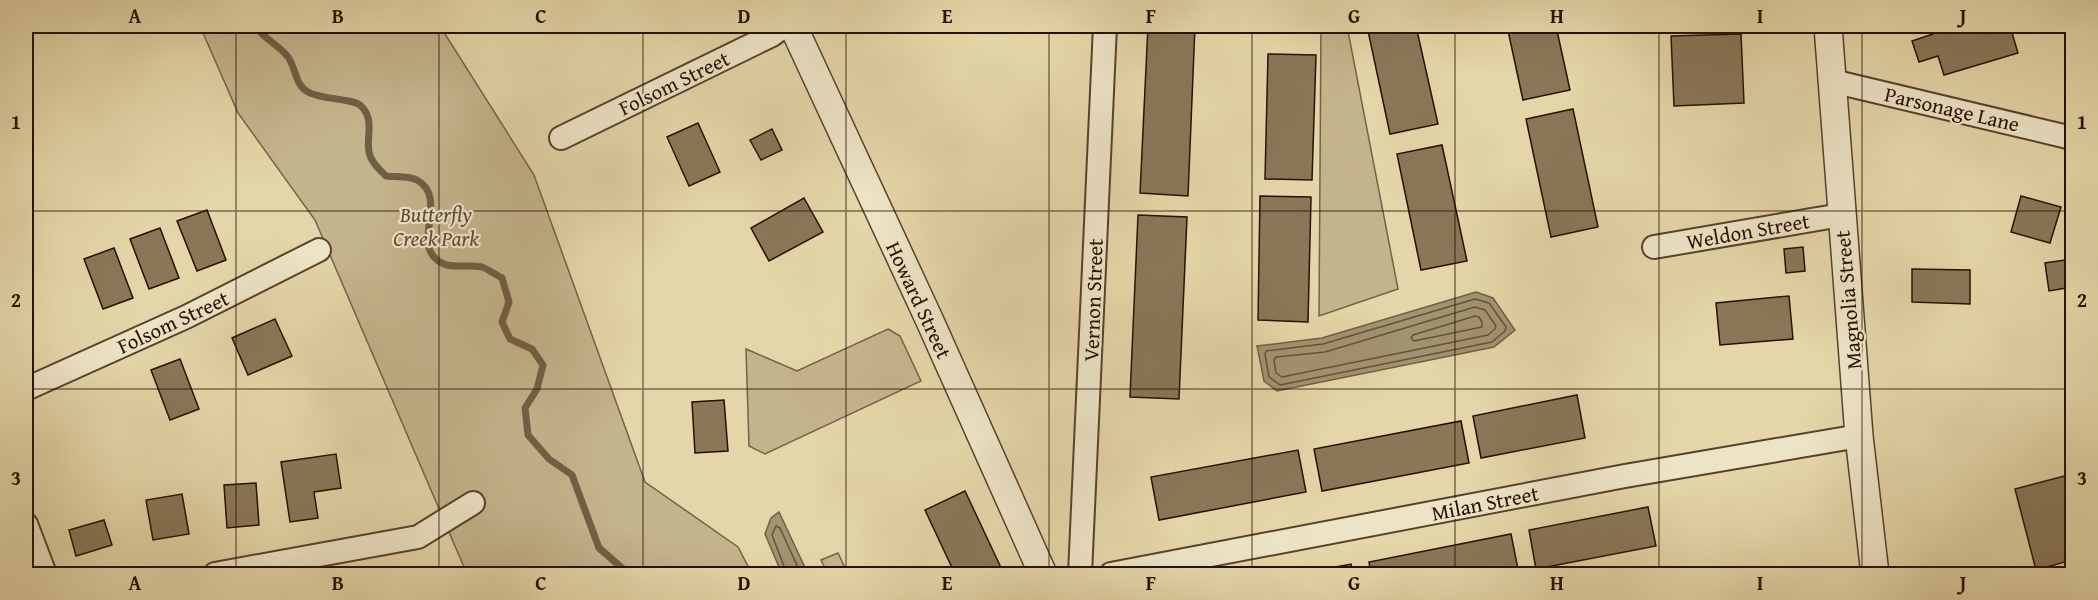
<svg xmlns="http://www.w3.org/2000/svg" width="2098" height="600" viewBox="0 0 2098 600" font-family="'Gentium Book Plus',serif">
  <rect width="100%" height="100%" fill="#e4d6a8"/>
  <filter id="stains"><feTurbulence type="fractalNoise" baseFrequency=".00333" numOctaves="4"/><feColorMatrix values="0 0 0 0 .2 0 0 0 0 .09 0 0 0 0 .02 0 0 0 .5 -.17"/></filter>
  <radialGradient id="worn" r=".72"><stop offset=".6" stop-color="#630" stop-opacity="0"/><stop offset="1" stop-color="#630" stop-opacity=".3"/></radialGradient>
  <g fill="#c4b48c" stroke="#756247" stroke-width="1.5">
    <polygon points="200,26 440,26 534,175 645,482 738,547 752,574 467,574 315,220 238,113"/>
    <polygon points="1321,26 1347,26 1398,289 1319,316"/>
    <polygon points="888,329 900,336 921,381 765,454 749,446 746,349 797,371"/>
    <polygon points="838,553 848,574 828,574 821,560"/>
  </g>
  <g fill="#a39370" stroke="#715f44" stroke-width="1.5">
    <polygon points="1476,292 1493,298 1515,330 1494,347 1277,391 1264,381 1257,346 1322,338"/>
    <polygon points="779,512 808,574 782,574 765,534 771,518"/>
  </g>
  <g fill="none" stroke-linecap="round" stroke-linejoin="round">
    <g stroke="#645239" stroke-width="1.5">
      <polygon points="1475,299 1489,303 1506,327 1505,331 1492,342 1280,385 1269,377 1265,354 1266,351 1323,344"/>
      <polygon points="1475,307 1485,310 1496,326 1495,329 1488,335 1282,377 1276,373 1274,360 1276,357 1325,352"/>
      <polygon points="1475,316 1479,317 1482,322 1482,327 1414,341 1411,338 1413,335"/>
      <polyline points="787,574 772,535 776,526 780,528 801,574"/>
    </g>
    <path stroke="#715f44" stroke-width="7" d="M255 26C264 39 279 45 288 57 296 68 295 85 308 92 322 100 353 98 361 106 377 121 363 143 371 158 374 165 381 171 386 176 395 177 410 176 417 180 447 197 416 238 434 257 447 272 464 263 482 267 488 269 496 275 502 278L509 302 502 322 510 339 532 349 543 365 537 389 525 408 528 435 549 459 572 475 599 548 629 574"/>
  </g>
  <g fill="#897758" stroke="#261002" stroke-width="1.5">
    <polygon points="1148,26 1195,26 1188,196 1140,193"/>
    <polygon points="1367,26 1416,26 1438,124 1390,134"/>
    <polygon points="1507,26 1556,26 1570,90 1523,100"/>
    <polygon points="1931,26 2010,26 2018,53 1944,75 1938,56 1919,62 1912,41 1933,34"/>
    <polygon points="1741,34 1744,103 1674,106 1671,36"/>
    <polygon points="1268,54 1316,55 1312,180 1265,179"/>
    <polygon points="1573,109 1598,227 1551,237 1526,119"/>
    <polygon points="698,123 720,172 689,186 667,137"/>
    <polygon points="772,129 782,150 761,160 750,140"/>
    <polygon points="1442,145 1467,261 1421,270 1397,154"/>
    <polygon points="1260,196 1311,197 1308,322 1258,320"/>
    <polygon points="2021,196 2061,207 2050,243 2011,232"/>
    <polygon points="804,198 823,232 769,261 751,228"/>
    <polygon points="207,210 226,260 197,271 177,221"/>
    <polygon points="1138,215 1187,217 1179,399 1130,397"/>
    <polygon points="160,228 179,278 149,289 130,239"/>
    <polygon points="1803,247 1805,271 1786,273 1784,249"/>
    <polygon points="114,248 133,298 103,309 84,259"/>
    <polygon points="2072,259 2072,287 2049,291 2045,263"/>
    <polygon points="1912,269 1970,270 1970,304 1912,302"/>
    <polygon points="1789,296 1793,339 1720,345 1716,303"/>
    <polygon points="275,319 292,356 248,375 232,338"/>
    <polygon points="180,359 199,409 170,420 151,370"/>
    <polygon points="1577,395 1585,438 1481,458 1473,416"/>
    <polygon points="724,400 728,451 695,453 692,402"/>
    <polygon points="1461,421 1469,463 1322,491 1314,449"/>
    <polygon points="1298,450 1306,492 1159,520 1151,477"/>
    <polygon points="336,454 341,488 314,492 318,518 290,522 281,462"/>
    <polygon points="2072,474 2072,560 2036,570 2015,489"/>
    <polygon points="256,483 259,525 227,528 224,485"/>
    <polygon points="965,491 1004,574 955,574 925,510"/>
    <polygon points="182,494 189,534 153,540 146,500"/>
    <polygon points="1648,507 1656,546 1536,569 1529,530"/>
    <polygon points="104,520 112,545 76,556 69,530"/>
    <polygon points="1511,534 1519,574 1371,574 1369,562"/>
    <polygon points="1351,564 1353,574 1297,574"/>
    <polygon points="452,569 455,574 437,574"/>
  </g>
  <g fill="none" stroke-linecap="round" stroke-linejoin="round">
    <defs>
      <g id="minor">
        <polyline points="1832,81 2072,138"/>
        <polyline points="561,138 772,35 784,26"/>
        <polyline points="1654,247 1841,215"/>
        <polyline points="26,389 186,317 319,250"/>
        <polyline points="26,524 45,574"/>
        <polyline points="215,574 418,537 473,503"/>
        <polyline points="1080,574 1105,26"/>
        <polyline points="1111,574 1625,476 1859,436"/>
      </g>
      <g id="tertiary">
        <polyline points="793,26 929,319 1043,574"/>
        <polyline points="1828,26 1859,436 1875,574"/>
      </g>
    </defs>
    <use href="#minor" stroke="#56422c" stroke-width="26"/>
    <use href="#tertiary" stroke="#56422c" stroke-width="30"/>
    <use href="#minor" stroke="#ede4c6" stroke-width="22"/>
    <use href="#tertiary" stroke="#ede4c6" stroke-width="27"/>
  </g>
  <path fill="none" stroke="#261002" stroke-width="1.5" stroke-opacity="0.55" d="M236 26V574M439 26V574M643 26V574M846 26V574M1049 26V574M1252 26V574M1455 26V574M1659 26V574M1862 26V574M26 211H2072M26 389H2072"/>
  <g text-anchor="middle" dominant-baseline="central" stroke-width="4.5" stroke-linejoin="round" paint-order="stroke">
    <g font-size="21" fill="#261002" stroke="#ede4c6">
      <text transform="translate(674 83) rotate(-26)">Folsom Street</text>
      <text transform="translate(1952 109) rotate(13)">Parsonage Lane</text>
      <text transform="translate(1748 231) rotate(-10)">Weldon Street</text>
      <text transform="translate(919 300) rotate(65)">Howard Street</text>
      <text transform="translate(1093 300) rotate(-88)">Vernon Street</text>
      <text transform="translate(1848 300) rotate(-95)">Magnolia Street</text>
      <text transform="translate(173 322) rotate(-25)">Folsom Street</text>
      <text transform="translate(1485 503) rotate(-11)">Milan Street</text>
    </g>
    <g font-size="21" font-style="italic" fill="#5d4932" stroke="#ede4c6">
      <text x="436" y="214">Butterfly<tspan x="436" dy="24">Creek Park</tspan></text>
    </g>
  </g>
  <rect width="2098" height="600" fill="none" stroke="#e4d6a8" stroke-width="66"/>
  <rect x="33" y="33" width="2032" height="534" fill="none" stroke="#261002" stroke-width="2"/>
  <g font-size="20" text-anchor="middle" font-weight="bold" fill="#261002">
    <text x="135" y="23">A</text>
    <text x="338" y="23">B</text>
    <text x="541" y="23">C</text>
    <text x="744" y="23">D</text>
    <text x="947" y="23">E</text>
    <text x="1151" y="23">F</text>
    <text x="1354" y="23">G</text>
    <text x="1557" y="23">H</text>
    <text x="1760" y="23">I</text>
    <text x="1963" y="23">J</text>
    <text x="16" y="129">1</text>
    <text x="2082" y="129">1</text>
    <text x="16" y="307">2</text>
    <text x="2082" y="307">2</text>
    <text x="16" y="485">3</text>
    <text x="2082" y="485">3</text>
    <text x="135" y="590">A</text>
    <text x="338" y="590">B</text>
    <text x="541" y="590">C</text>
    <text x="744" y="590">D</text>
    <text x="947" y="590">E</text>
    <text x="1151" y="590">F</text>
    <text x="1354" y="590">G</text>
    <text x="1557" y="590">H</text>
    <text x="1760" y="590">I</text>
    <text x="1963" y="590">J</text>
  </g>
  <rect width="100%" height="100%" filter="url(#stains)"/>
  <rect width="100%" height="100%" fill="url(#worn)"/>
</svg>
